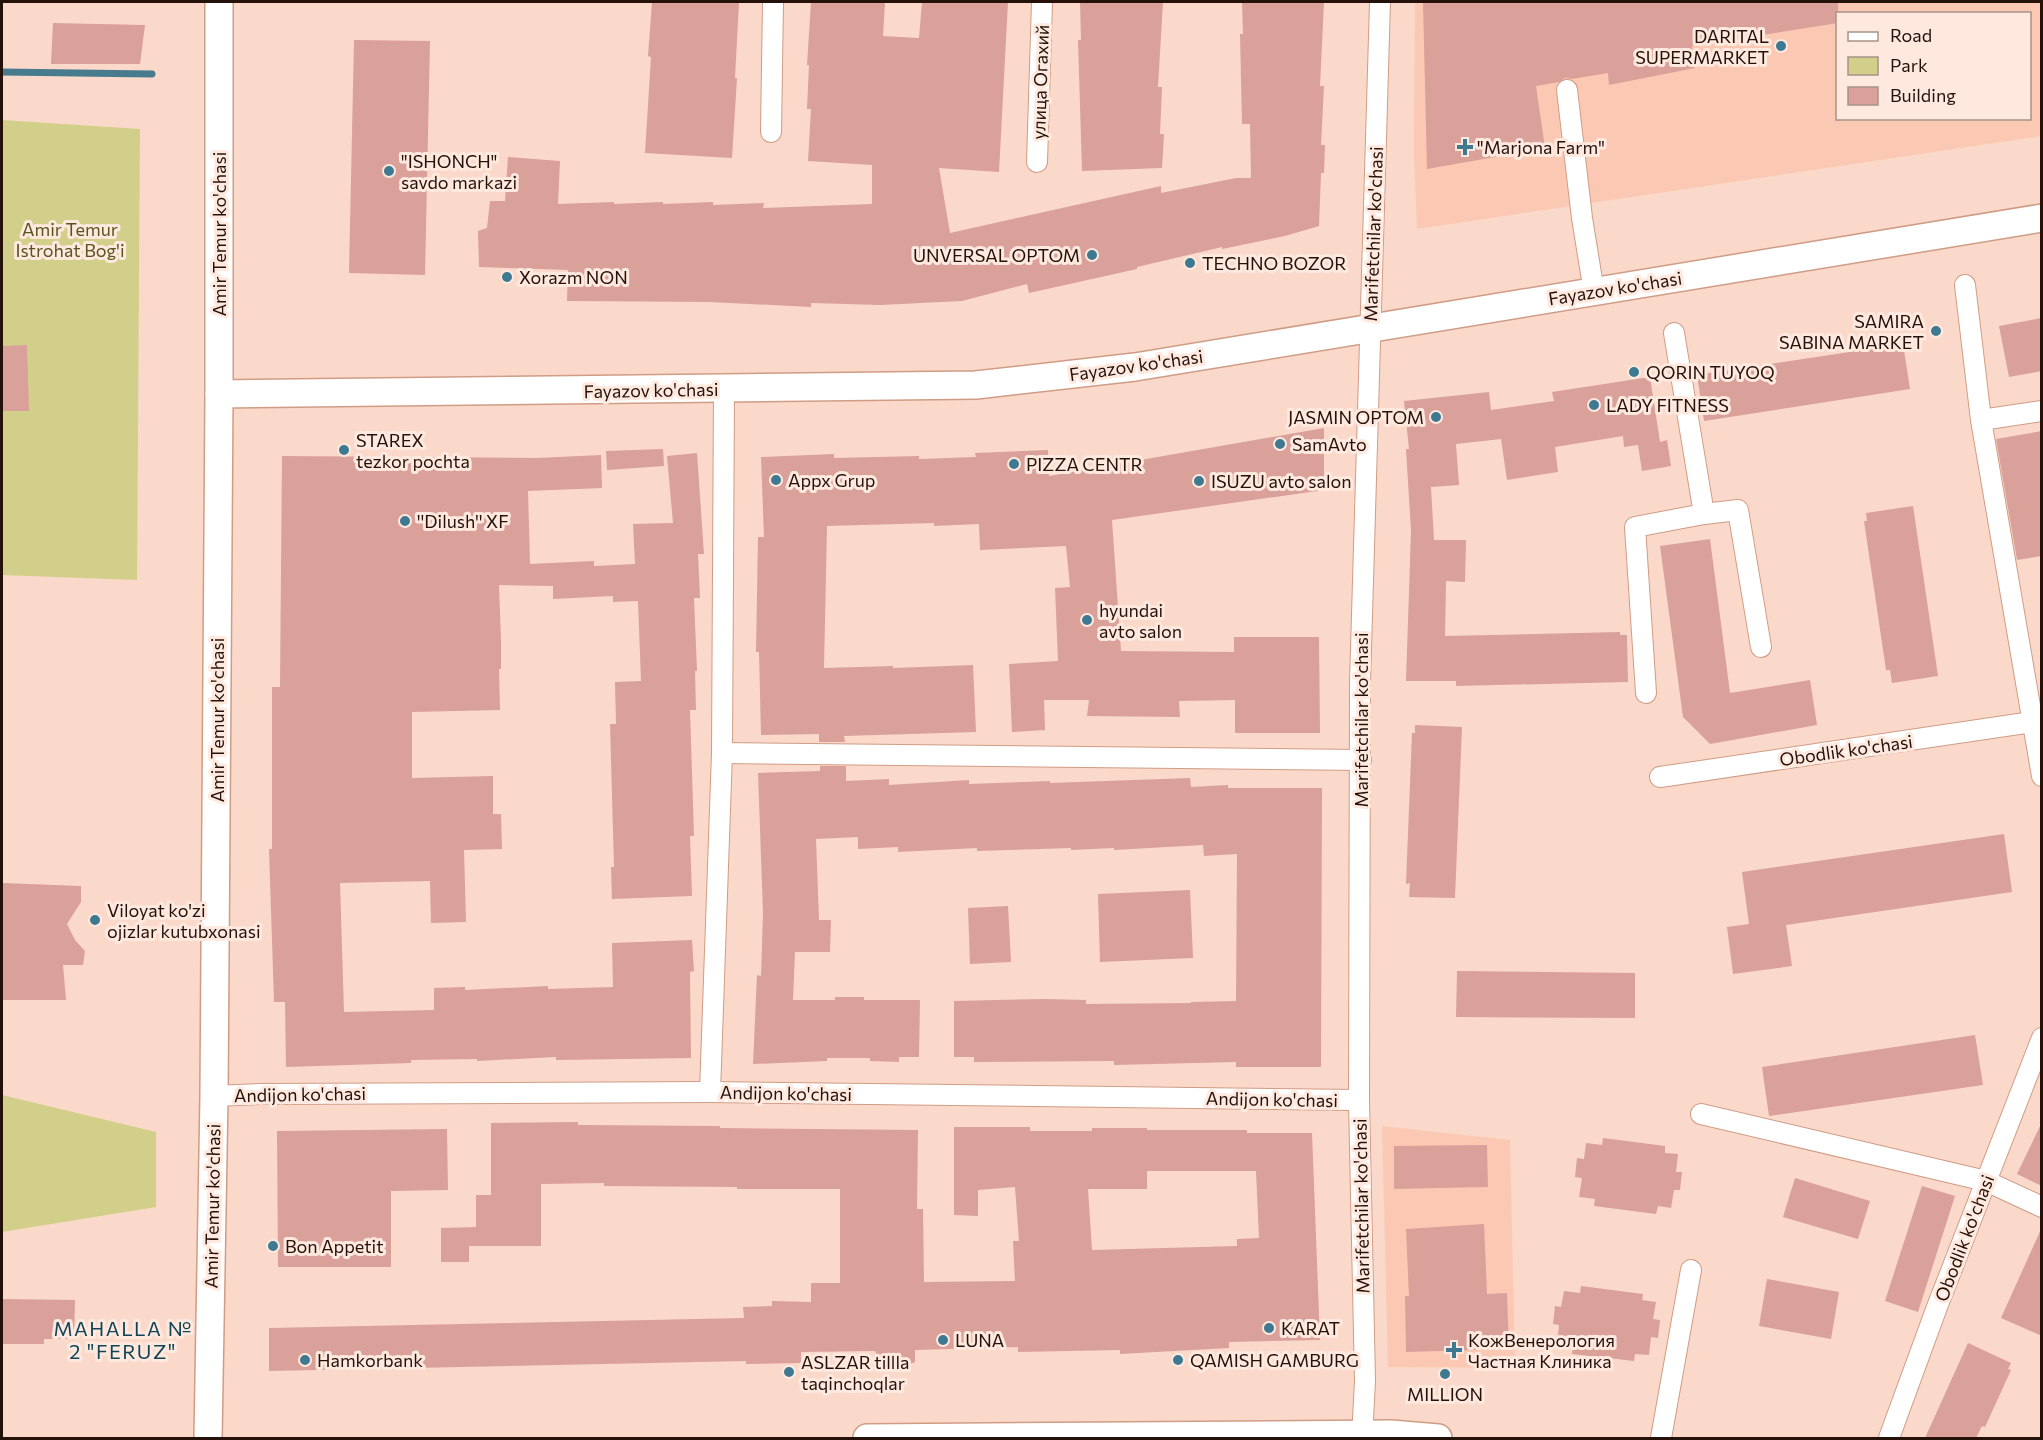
<svg xmlns="http://www.w3.org/2000/svg" width="2043" height="1440" viewBox="0 0 2043 1440" font-family="Commissioner,sans-serif">
  <rect width="100%" height="100%" fill="#fad9ca"/>
  <g fill="#fbc9b3" fill-rule="evenodd">
    <path d="M1415 2H2041V136L1417 229 1414 155ZM1838 14H2030V118H1838Z"/>
    <polygon points="1382,1126 1510,1140 1515,1368 1388,1367"/>
  </g>
  <g fill="#d2cf8b">
    <polygon points="2,120 140,129 137,580 2,575"/>
    <polygon points="2,1095 156,1132 156,1207 2,1232"/>
  </g>
  <g fill="none" stroke-linecap="round" stroke-linejoin="round">
    <polyline stroke="#487b8e" stroke-width="7" points="2,72 152,74"/>
  </g>
  <g fill="#daa09a" fill-rule="evenodd">
    <polygon points="652,2 739,2 735,78 737,78 732,158 645,153 651,57 648,56"/>
    <polygon points="811,2 885,2 883,36 919,38 922,2 1008,2 999,172 939,168 950,233 1161,186 1161,193 1236,178 1251,178 1250,124 1242,124 1240,34 1243,34 1242,2 1324,2 1320,86 1324,86 1321,145 1325,145 1324,173 1321,173 1319,226 1285,236 1222,249 1222,247 1137,267 1137,269 1029,293 1027,284 962,301 880,305 811,303 811,307 710,302 567,301 568,270 479,267 478,231 487,228 490,201 505,201 508,157 560,161 558,204 614,202 614,204 663,202 663,204 713,202 713,205 764,203 763,208 872,204 872,165 808,161 811,109 807,109 809,65 807,65"/>
    <polygon points="1080,2 1163,2 1158,87 1162,87 1160,134 1164,134 1162,168 1082,171 1078,40 1081,40"/>
    <polygon points="1423,2 1838,2 1838,23 1692,46 1695,68 1609,85 1608,73 1572,79 1565,78 1559,82 1536,86 1545,148 1427,169"/>
    <polygon points="53,23 145,25 140,64 51,64"/>
    <polygon points="354,40 430,41 425,275 349,273"/>
    <polygon points="2042,318 2042,371 2009,377 1999,326"/>
    <polygon points="1903,344 1910,389 1704,421 1697,375"/>
    <polygon points="27,345 29,411 2,411 2,346"/>
    <polygon points="1650,377 1660,442 1667,440 1671,466 1642,471 1638,445 1624,447 1623,436 1555,447 1558,472 1507,480 1501,439 1456,444 1459,485 1431,487 1434,540 1466,540 1465,582 1446,581 1445,636 1620,632 1620,635 1627,635 1628,682 1456,686 1456,681 1406,681 1411,531 1406,449 1409,449 1404,401 1489,392 1491,410 1554,401 1552,392"/>
    <polygon points="1324,428 1324,490 1112,520 1121,651 1234,652 1234,637 1319,637 1320,733 1235,733 1235,700 1179,701 1180,717 1087,716 1089,700 1044,700 1045,730 1012,732 1009,664 1058,661 1055,588 1070,587 1066,546 980,550 979,524 934,526 934,523 827,526 824,668 893,666 893,668 973,665 976,732 844,736 845,742 819,742 819,734 761,735 759,652 756,652 758,537 764,537 761,457 834,454 834,458 919,456 919,459 976,457 975,453 1048,450 1049,476"/>
    <polygon points="2042,431 2042,556 2017,560 1996,439"/>
    <polygon points="663,449 664,466 607,470 606,451"/>
    <polygon points="697,453 704,554 698,554 700,598 694,598 697,671 695,671 696,710 690,710 694,836 690,836 692,896 612,899 611,867 614,867 610,724 616,724 615,682 641,681 638,601 613,602 613,596 553,599 553,586 499,585 501,640 501,669 499,669 500,710 412,712 412,778 493,776 493,814 501,814 502,849 464,850 466,922 431,923 430,881 340,883 344,1012 434,1010 434,988 465,987 465,990 548,986 548,989 613,987 612,943 692,940 694,971 690,972 691,1058 556,1060 556,1057 477,1061 477,1059 411,1060 411,1063 286,1067 285,1002 274,1002 269,849 272,849 272,687 280,687 282,456 537,458 601,455 602,488 528,491 530,564 594,561 594,566 635,564 633,524 673,523 667,456"/>
    <polygon points="1913,506 1938,676 1892,683 1890,670 1886,670 1864,521 1867,521 1866,513"/>
    <polygon points="1710,539 1730,693 1810,680 1817,725 1710,744 1683,717 1660,546"/>
    <polygon points="1415,725 1462,727 1455,898 1409,897 1410,883 1406,884 1412,733 1415,733"/>
    <polygon points="820,766 846,766 846,781 889,779 889,785 969,780 969,784 1050,781 1050,783 1190,778 1191,787 1228,785 1228,788 1322,788 1321,1067 1236,1067 1236,1062 1114,1065 1114,1061 974,1062 974,1057 954,1057 954,1001 1044,999 1086,1000 1086,1004 1191,1003 1191,1002 1236,1001 1237,854 1204,856 1203,845 1114,850 1114,848 1071,850 1071,848 977,851 977,848 898,852 898,847 858,849 858,837 816,839 819,920 831,920 830,952 795,952 793,1000 835,1000 835,997 864,997 864,1000 920,1000 919,1057 899,1057 899,1062 870,1061 870,1058 827,1058 827,1061 753,1064 757,975 761,976 763,913 758,773 820,771"/>
    <polygon points="2004,834 2012,892 1786,925 1792,966 1733,974 1727,927 1749,924 1742,872"/>
    <polygon points="2,883 81,886 81,902 67,924 75,940 85,951 83,965 63,965 66,1000 2,1000"/>
    <polygon points="1190,890 1193,958 1100,962 1098,894"/>
    <polygon points="1008,906 1011,962 970,964 968,908"/>
    <polygon points="1457,971 1635,973 1635,1018 1456,1017"/>
    <polygon points="1975,1035 1983,1085 1769,1116 1762,1067"/>
    <path d="M578 1122V1125L720 1126V1128L918 1130 917 1209H923L924 1282 1015 1281 1013 1241H1019L1015 1187 978 1190V1216L954 1215V1127H1030V1131H1092V1128H1147V1130H1247V1133H1312L1320 1340 1229 1342V1348L1120 1354V1350L1018 1352V1347L915 1350V1362L897 1370 885 1366 875 1351 801 1352V1363L746 1364V1361L269 1371V1328L744 1318 743 1307 772 1306V1301L811 1302V1283H840V1189H737V1187L604 1186V1183L541 1184V1246H469V1262H441V1228L476 1227V1195H491V1123ZM1147 1171H1256L1259 1238 1237 1239V1246L1092 1250 1088 1189H1147Z"/>
    <polygon points="2042,1122 2042,1186 2017,1174"/>
    <polygon points="447,1129 448,1190 391,1191 391,1267 278,1267 277,1131"/>
    <polygon points="1603,1138 1665,1146 1665,1153 1678,1154 1676,1172 1682,1172 1680,1190 1674,1190 1671,1208 1658,1206 1656,1214 1594,1206 1595,1199 1579,1197 1582,1178 1575,1177 1577,1158 1584,1159 1586,1143 1602,1145"/>
    <polygon points="1487,1145 1488,1187 1394,1189 1394,1146"/>
    <polygon points="1795,1178 1870,1201 1858,1239 1783,1217"/>
    <polygon points="1922,1186 1955,1196 1918,1312 1885,1301"/>
    <polygon points="1484,1224 1487,1294 1507,1293 1509,1349 1406,1352 1405,1296 1409,1296 1406,1229"/>
    <polygon points="2042,1227 2042,1336 2001,1318"/>
    <polygon points="1767,1279 1839,1292 1831,1339 1759,1326"/>
    <polygon points="1581,1286 1643,1294 1642,1300 1656,1302 1653,1319 1660,1320 1658,1338 1651,1337 1649,1355 1635,1354 1634,1361 1572,1354 1573,1346 1557,1344 1559,1325 1553,1324 1555,1306 1561,1307 1564,1291 1580,1293"/>
    <polygon points="2,1299 75,1300 74,1339 44,1339 44,1344 2,1344"/>
    <polygon points="1968,1343 2011,1363 2008,1369 2011,1370 1985,1427 1982,1426 1976,1438 1925,1438"/>
  </g>
  <g fill="none" stroke-linecap="round" stroke-linejoin="round">
    <defs>
      <g id="street">
        <polyline points="1567,90 1582,218 1594,292"/>
        <polyline points="771,132 773,2"/>
        <polyline points="1037,162 1042,2"/>
        <polyline points="1965,285 1981,420 2042,776"/>
        <polyline points="1981,420 2042,411"/>
        <polyline points="1704,514 1738,510 1761,647"/>
        <polyline points="1646,693 1635,527 1704,514 1674,333"/>
        <polyline points="722,753 1361,760"/>
        <polyline points="1660,777 2032,722"/>
        <polyline points="710,1092 722,753 724,389"/>
        <polyline points="214,1096 260,1094 710,1092 1359,1100"/>
        <polyline points="1701,1114 1986,1181 2042,1207"/>
        <polyline points="1362,1438 1365,1381 1359,1100 1360,683 1380,2"/>
        <polyline points="1661,1438 1691,1270"/>
        <polyline points="1889,1438 1937,1307 2042,1038"/>
      </g>
      <g id="secondary">
        <polyline points="219,394 976,385 1135,367 2042,218"/>
        <polyline points="208,1438 214,1096 219,394 219,2"/>
        <polyline points="867,1438 1391,1434 1438,1438"/>
      </g>
    </defs>
    <use href="#street" stroke="#d09c85" stroke-width="22"/>
    <use href="#secondary" stroke="#d09c85" stroke-width="30"/>
    <use href="#street" stroke="#fff" stroke-width="20"/>
    <use href="#secondary" stroke="#fff" stroke-width="27"/>
  </g>
  <g fill="#3d7990" stroke="#ffe9df" stroke-width="2">
    <circle cx="1781" cy="46" r="6"/>
    <path d="M1462 138h6v6h6v6h-6v6h-6v-6h-6v-6h6z"/>
    <circle cx="389" cy="171" r="6"/>
    <circle cx="1092" cy="255" r="6"/>
    <circle cx="1190" cy="263" r="6"/>
    <circle cx="507" cy="277" r="6"/>
    <circle cx="1936" cy="331" r="6"/>
    <circle cx="1634" cy="372" r="6"/>
    <circle cx="1594" cy="405" r="6"/>
    <circle cx="1436" cy="417" r="6"/>
    <circle cx="1280" cy="444" r="6"/>
    <circle cx="344" cy="450" r="6"/>
    <circle cx="1014" cy="464" r="6"/>
    <circle cx="776" cy="480" r="6"/>
    <circle cx="1199" cy="481" r="6"/>
    <circle cx="405" cy="521" r="6"/>
    <circle cx="1087" cy="620" r="6"/>
    <circle cx="95" cy="920" r="6"/>
    <circle cx="273" cy="1246" r="6"/>
    <circle cx="1269" cy="1328" r="6"/>
    <circle cx="943" cy="1340" r="6"/>
    <path d="M1451 1341h6v6h6v6h-6v6h-6v-6h-6v-6h6z"/>
    <circle cx="305" cy="1360" r="6"/>
    <circle cx="1178" cy="1360" r="6"/>
    <circle cx="789" cy="1372" r="6"/>
    <circle cx="1445" cy="1374" r="6"/>
  </g>
  <g text-anchor="middle" dominant-baseline="central" stroke-width="6" stroke-linejoin="round" paint-order="stroke">
    <g font-size="18" fill="#241109" stroke="#ffe9df" text-anchor="start">
      <text x="1769" y="36" text-anchor="end">DARITAL<tspan x="1769" dy="21">SUPERMARKET</tspan></text>
      <text x="1477" y="147">"Marjona Farm"</text>
      <text x="401" y="161">"ISHONCH"<tspan x="401" dy="21">savdo markazi</tspan></text>
      <text x="1080" y="255" text-anchor="end">UNVERSAL OPTOM</text>
      <text x="1202" y="263">TECHNO BOZOR</text>
      <text x="519" y="277">Xorazm NON</text>
      <text x="1924" y="321" text-anchor="end">SAMIRA<tspan x="1924" dy="21">SABINA MARKET</tspan></text>
      <text x="1646" y="372">QORIN TUYOQ</text>
      <text x="1606" y="405">LADY FITNESS</text>
      <text x="1424" y="417" text-anchor="end">JASMIN OPTOM</text>
      <text x="356" y="440">STAREX<tspan x="356" dy="21">tezkor pochta</tspan></text>
      <text x="1292" y="444">SamAvto</text>
      <text x="1026" y="464">PIZZA CENTR</text>
      <text x="788" y="480">Appx Grup</text>
      <text x="1211" y="481">ISUZU avto salon</text>
      <text x="417" y="521">''Dilush'' XF</text>
      <text x="1099" y="610">hyundai<tspan x="1099" dy="21">avto salon</tspan></text>
      <text x="107" y="910">Viloyat ko'zi<tspan x="107" dy="21">ojizlar kutubxonasi</tspan></text>
      <text x="285" y="1246">Bon Appetit</text>
      <text x="1281" y="1328">KARAT</text>
      <text x="955" y="1340">LUNA</text>
      <text x="1468" y="1340">КожВенерология<tspan x="1468" dy="21">Частная Клиника</tspan></text>
      <text x="317" y="1360">Hamkorbank</text>
      <text x="1190" y="1360">QAMISH GAMBURG</text>
      <text x="801" y="1362">ASLZAR tillla<tspan x="801" dy="21">taqinchoqlar</tspan></text>
      <text x="1445" y="1394" text-anchor="middle">MILLION</text>
    </g>
    <g font-size="18" fill="#241109" stroke="#ffe9df">
      <text transform="translate(1040 82) rotate(-88)">улица Огахий</text>
      <text transform="translate(219 234) rotate(-90)">Amir Temur ko'chasi</text>
      <text transform="translate(1373 234) rotate(-88)">Marifetchilar ko'chasi</text>
      <text transform="translate(1615 288) rotate(-9)">Fayazov ko'chasi</text>
      <text transform="translate(1136 365) rotate(-8)">Fayazov ko'chasi</text>
      <text transform="translate(651 390) rotate(-1)">Fayazov ko'chasi</text>
      <text transform="translate(217 720) rotate(-90)">Amir Temur ko'chasi</text>
      <text transform="translate(1361 720) rotate(-90)">Marifetchilar ko'chasi</text>
      <text transform="translate(1846 750) rotate(-8)">Obodlik ko'chasi</text>
      <text transform="translate(786 1093) rotate(1)">Andijon ko'chasi</text>
      <text transform="translate(300 1094) rotate(-1)">Andijon ko'chasi</text>
      <text transform="translate(1272 1099) rotate(1)">Andijon ko'chasi</text>
      <text transform="translate(212 1206) rotate(-89)">Amir Temur ko'chasi</text>
      <text transform="translate(1361 1206) rotate(-91)">Marifetchilar ko'chasi</text>
      <text transform="translate(1964 1238) rotate(-69)">Obodlik ko'chasi</text>
    </g>
    <g font-size="18" fill="#595521" stroke="#ffe9df">
      <text x="70" y="229">Amir Temur<tspan x="70" dy="21">Istrohat Bog'i</tspan></text>
    </g>
    <g font-size="20" letter-spacing="1.5" fill="#114456" stroke="#ffe9df">
      <text x="123" y="1328">MAHALLA №<tspan x="123" dy="23">2 "FERUZ"</tspan></text>
    </g>
  </g>
  <rect width="2043" height="1440" fill="none" stroke="#241109" stroke-width="6"/>
  <rect x="1836" y="12" width="195" height="108" fill="#ffe9df" stroke="#a79389" stroke-width="1.5"/>
  <rect x="1848" y="32" width="30" height="9" fill="#ffffff" stroke="#a79389" stroke-width="1.5"/>
  <text x="1890" y="42" font-size="18" fill="#241109">Road</text>
  <rect x="1848" y="57" width="30" height="18" fill="#d2cf8b" stroke="#a79389" stroke-width="1.5"/>
  <text x="1890" y="72" font-size="18" fill="#241109">Park</text>
  <rect x="1848" y="87" width="30" height="18" fill="#daa09a" stroke="#a79389" stroke-width="1.5"/>
  <text x="1890" y="102" font-size="18" fill="#241109">Building</text>
</svg>
